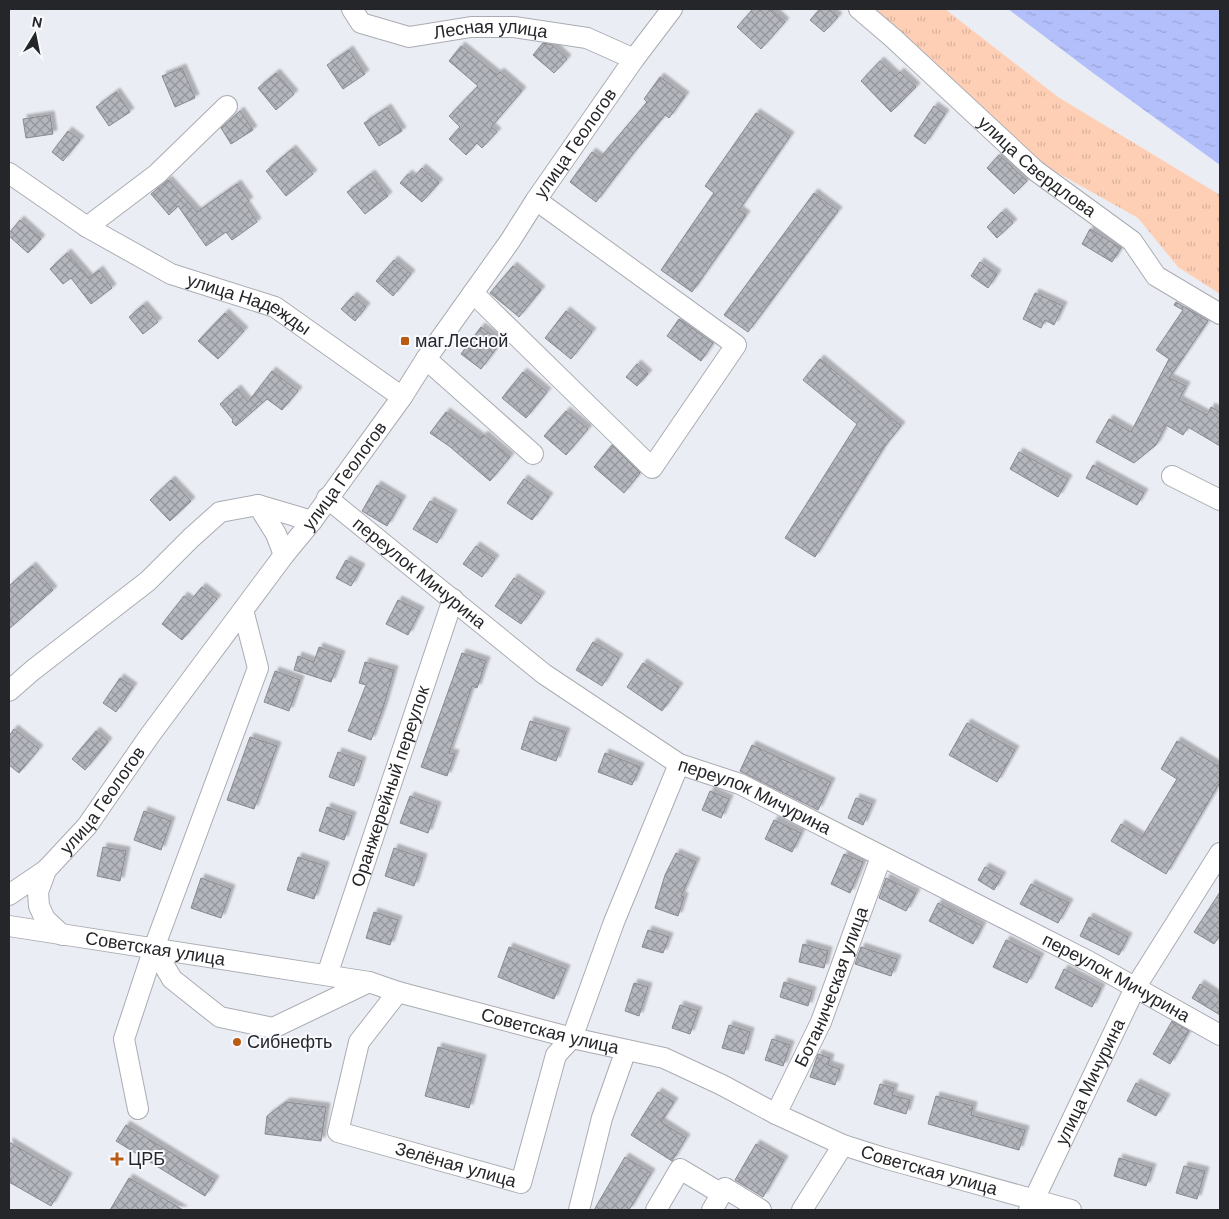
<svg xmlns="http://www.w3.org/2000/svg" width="1229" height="1219" viewBox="0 0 1229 1219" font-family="'DM Sans',sans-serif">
  <defs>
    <pattern id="park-tufts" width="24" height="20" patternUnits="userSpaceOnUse" patternTransform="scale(1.25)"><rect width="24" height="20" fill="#fecfb5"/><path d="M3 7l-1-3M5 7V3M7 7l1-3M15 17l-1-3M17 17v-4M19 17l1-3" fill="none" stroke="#dab29c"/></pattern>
    <pattern id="water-ripples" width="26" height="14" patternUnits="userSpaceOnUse" patternTransform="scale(1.25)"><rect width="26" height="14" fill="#b2bffb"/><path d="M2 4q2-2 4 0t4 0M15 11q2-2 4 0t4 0" fill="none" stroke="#99a4d7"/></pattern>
    <pattern id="building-cross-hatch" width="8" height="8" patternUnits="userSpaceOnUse" patternTransform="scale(1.25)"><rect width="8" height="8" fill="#b5b7be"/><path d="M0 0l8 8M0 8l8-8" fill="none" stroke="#93959a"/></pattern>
    <filter id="shadow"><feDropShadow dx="4" dy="-4" stdDeviation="1" flood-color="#0004"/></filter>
  </defs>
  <rect width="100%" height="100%" fill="#ebedf4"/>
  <polygon fill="url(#park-tufts)" points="873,9 945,9 1058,97 1220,195 1220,294 1178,267 1138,218 1033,159"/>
  <polygon fill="url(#water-ripples)" points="1008,9 1220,9 1220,165 1093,73"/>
  <g fill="url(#building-cross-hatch)" stroke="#8a8b92" filter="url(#shadow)">
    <polygon points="753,9 771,9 785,22 761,49 737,27"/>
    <polygon points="820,9 829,9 838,17 824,32 810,20"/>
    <polygon points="543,43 552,45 567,59 554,73 533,55"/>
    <polygon points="461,46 497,75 500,72 522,91 491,127 497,132 482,148 477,143 466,155 449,139 460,127 449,116 478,86 449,61"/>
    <polygon points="349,50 365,74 343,89 327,65"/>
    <polygon points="880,61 896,76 900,72 916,87 891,112 861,81"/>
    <polygon points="182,68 195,98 175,107 162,76"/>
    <polygon points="276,73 294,94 276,110 258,88"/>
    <polygon points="660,77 685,96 669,118 665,115 631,156 596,202 570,182 592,152 600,158 647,102 644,99"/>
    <polygon points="116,92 130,112 109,126 96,107"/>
    <polygon points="934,106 945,114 925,144 914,136"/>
    <polygon points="387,108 402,131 379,146 364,123"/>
    <polygon points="240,111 253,130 231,144 221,128"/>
    <polygon points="756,113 790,136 739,210 746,215 692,292 661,270 714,193 705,186"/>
    <polygon points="50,115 53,134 26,138 23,119"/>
    <polygon points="68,131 80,140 63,161 52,152"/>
    <polygon points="292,149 313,174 286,196 266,171"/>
    <polygon points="999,155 1027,181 1014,194 987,168"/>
    <polygon points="422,168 439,183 422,202 400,183 408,174 413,178"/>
    <polygon points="371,174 388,196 365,214 347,192"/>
    <polygon points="168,180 197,212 237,184 249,201 245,204 257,222 232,240 226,232 206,246 178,206 169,215 151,194"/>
    <polygon points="814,193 838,211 748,332 724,315"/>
    <polygon points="1002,212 1013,223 997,238 987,227"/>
    <polygon points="20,220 41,239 28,253 9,236 9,233"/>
    <polygon points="1090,229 1121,248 1112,262 1082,244"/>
    <polygon points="67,253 89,278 99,270 112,288 91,304 71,278 63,284 50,269"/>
    <polygon points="394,260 411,274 393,296 376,281"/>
    <polygon points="980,262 997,274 988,288 971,276"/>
    <polygon points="513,266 541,290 519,317 490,293"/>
    <polygon points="1035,293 1063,306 1054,325 1045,320 1041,328 1023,319"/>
    <polygon points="353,296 366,307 355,321 341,309"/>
    <polygon points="1176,302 1208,321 1169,378 1186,386 1179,400 1207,415 1211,407 1220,412 1220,446 1188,427 1183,435 1166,425 1156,445 1134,463 1096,442 1109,419 1131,432 1169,359 1156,350 1183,310 1174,305"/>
    <polygon points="143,305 158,322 143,334 129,317"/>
    <polygon points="566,311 592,332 571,359 545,338"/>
    <polygon points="225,313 244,331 218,359 198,341"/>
    <polygon points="679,319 713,343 701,361 667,336"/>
    <polygon points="481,327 501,342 481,369 461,354"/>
    <polygon points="820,359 901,426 884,447 815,557 785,538 857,424 803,380"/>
    <polygon points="637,364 648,374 637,386 626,377"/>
    <polygon points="272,371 298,391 282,410 267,399 236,426 232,422 233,420 220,404 237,389 248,402"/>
    <polygon points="523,372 547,392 526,418 502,398"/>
    <polygon points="566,411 588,429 566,455 544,436"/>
    <polygon points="446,412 481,438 484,435 510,457 490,481 449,446 430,433"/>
    <polygon points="612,445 640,473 624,493 594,467"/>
    <polygon points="1019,452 1068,479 1058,497 1010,469"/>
    <polygon points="1093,465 1144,493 1137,505 1086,478"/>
    <polygon points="524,479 549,497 532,520 507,503"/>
    <polygon points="171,480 191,501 170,521 150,500"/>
    <polygon points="377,485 402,500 387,526 362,511"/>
    <polygon points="430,501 453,514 437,543 413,529"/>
    <polygon points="476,546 495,559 482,577 463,564"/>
    <polygon points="346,560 361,568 351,586 336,578"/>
    <polygon points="32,566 53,590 9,629 9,586"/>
    <polygon points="514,578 541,596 521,624 495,606"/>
    <polygon points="202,587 217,599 182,640 162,624 184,596 190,601"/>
    <polygon points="398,600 420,611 408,635 386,624"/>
    <polygon points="593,642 619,658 602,686 576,670"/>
    <polygon points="319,647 341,655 331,682 294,670 298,656 314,662"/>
    <polygon points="462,653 486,661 477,688 472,686 449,753 455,754 447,776 421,767"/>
    <polygon points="365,662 394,670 383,708 371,740 348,731 366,685 359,683"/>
    <polygon points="643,663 679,687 662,711 627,687"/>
    <polygon points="275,671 300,680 289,711 264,702"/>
    <polygon points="120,678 133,687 116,712 103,703"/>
    <polygon points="530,721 566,732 556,761 521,749"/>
    <polygon points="967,723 1015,750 997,782 949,755"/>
    <polygon points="14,729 39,749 19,773 9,765 9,736"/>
    <polygon points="96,731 108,742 85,770 72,759"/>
    <polygon points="250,737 277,746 254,809 227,800"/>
    <polygon points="1177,741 1220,767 1220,782 1166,874 1111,841 1121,824 1142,837 1177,779 1161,769"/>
    <polygon points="752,745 831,782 818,810 740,771"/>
    <polygon points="338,752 362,761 354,786 329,777"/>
    <polygon points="605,753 640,767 632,785 598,772"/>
    <polygon points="710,791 729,799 721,818 702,810"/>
    <polygon points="410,796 437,806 428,833 400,823"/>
    <polygon points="856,798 872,804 863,825 848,818"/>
    <polygon points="327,807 352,816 344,840 319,831"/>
    <polygon points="144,811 171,821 161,850 134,840"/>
    <polygon points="774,820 801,833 792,852 765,839"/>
    <polygon points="103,847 126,851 120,881 97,876"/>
    <polygon points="394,848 423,858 414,886 385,876"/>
    <polygon points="676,853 696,862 681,896 684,897 678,916 655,908 665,875"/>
    <polygon points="844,854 863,862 850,893 831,884"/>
    <polygon points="298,857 325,866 314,899 287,890"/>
    <polygon points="985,867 1002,876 994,890 978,880"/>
    <polygon points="201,878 231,889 221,918 191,908"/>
    <polygon points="886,878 916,893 906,911 879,898"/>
    <polygon points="1031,884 1069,903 1058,923 1020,904"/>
    <polygon points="1220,892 1220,935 1214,944 1194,932"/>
    <polygon points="938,903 982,926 973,944 929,921"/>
    <polygon points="374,912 398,920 390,945 366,938"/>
    <polygon points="1089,917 1128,937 1119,955 1080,936"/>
    <polygon points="648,930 669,937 663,953 642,947"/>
    <polygon points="1006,940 1040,957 1027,983 993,967"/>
    <polygon points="803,944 828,951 824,968 799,962"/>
    <polygon points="509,947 566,969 554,999 498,977"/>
    <polygon points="861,947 897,959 891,976 855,964"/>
    <polygon points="1064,969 1101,988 1092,1007 1055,988"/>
    <polygon points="784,982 812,991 808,1006 780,997"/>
    <polygon points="634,983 648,987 639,1016 625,1011"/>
    <polygon points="1200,984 1220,997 1220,1015 1192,998"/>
    <polygon points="680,1005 698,1011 690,1034 672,1028"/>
    <polygon points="1172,1021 1189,1031 1170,1064 1153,1054"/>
    <polygon points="729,1025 750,1032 744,1054 722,1048"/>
    <polygon points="772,1039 790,1045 783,1066 765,1060"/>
    <polygon points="438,1047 482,1059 469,1108 425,1096"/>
    <polygon points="818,1054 830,1058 828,1065 840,1069 835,1085 810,1077"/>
    <polygon points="1136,1083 1166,1098 1156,1116 1127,1101"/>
    <polygon points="880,1084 894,1088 892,1095 910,1100 906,1114 874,1104"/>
    <polygon points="658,1092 674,1102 661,1122 686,1138 672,1161 631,1135"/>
    <polygon points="936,1096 973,1106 971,1115 1025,1130 1019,1150 928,1124"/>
    <polygon points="286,1102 326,1107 321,1141 265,1134 267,1116"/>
    <polygon points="126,1125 215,1180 205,1196 116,1141"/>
    <polygon points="9,1142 68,1177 51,1206 9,1182"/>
    <polygon points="756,1144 784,1160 763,1197 735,1180"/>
    <polygon points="625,1157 651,1173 629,1210 594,1210"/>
    <polygon points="1119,1158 1152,1168 1146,1186 1114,1176"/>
    <polygon points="1184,1166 1205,1171 1197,1199 1176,1193"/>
    <polygon points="129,1178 183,1210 110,1210"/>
  </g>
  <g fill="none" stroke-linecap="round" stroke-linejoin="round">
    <defs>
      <g id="minor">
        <path id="s1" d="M352 9 361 23 409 37 471 27H514L587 38 634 59"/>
        <path id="s2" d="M859 9 893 38 1036 171 1132 241 1156 276 1220 314"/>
        <path id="s3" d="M9 173 87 227 171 274 275 307 402 397"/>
        <polyline points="87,227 157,174 227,106"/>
        <polyline points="473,293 652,468 736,345 536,200"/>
        <polyline points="426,359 533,454"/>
        <polyline points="1172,476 1220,500"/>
        <path id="s4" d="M327 498 544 674 679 764 740 784 1088 961 1220 1035"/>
        <polyline points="258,505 276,534 284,555"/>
        <polyline points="9,691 33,670 148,581 191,538 220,512 258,505 312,521"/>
        <polyline points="9,895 46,870"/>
        <path id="s5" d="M9 926 369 982 398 992 572 1038 664 1058 722 1085 776 1114 843 1145 884 1158 1071 1210"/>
        <path id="s6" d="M62 935 45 919 39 906 38 892 46 870 87 826 150 735 284 555 312 521 402 397 426 359 510 241 536 200 634 59 672 9"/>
        <polyline points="154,948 172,979 220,1017 273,1028 369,982"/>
        <path id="s7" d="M327 975 453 599"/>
        <path id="s8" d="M398 992 359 1042 338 1132 521 1183 556 1055 572 1038 614 922 679 764"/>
        <polyline points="138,1109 124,1039 154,948 258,668 243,610"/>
        <path id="s9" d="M776 1114 821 1022 881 857"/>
        <polyline points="579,1210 602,1118 626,1050"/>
        <polyline points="656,1210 680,1169 722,1194"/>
        <polyline points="712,1210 725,1188 761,1210"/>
        <polyline points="802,1210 843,1145"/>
        <path id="s10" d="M1029 1210 1135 988 1220 853"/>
      </g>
    </defs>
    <use href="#minor" stroke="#aaacb3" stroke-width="22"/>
    <use href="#minor" stroke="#fff" stroke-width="20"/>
  </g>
  <g fill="#b95b10" stroke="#f9faff" stroke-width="2">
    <rect x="400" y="336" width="10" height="10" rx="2.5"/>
    <circle cx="237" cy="1042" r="5"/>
    <path d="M114.5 1151.5h5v5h5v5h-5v5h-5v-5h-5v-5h5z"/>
  </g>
  <g text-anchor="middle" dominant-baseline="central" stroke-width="4" stroke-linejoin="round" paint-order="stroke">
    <g font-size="18" fill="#252629" stroke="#f9faff">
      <text stroke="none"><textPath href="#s1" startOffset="149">Лесная улица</textPath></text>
      <text stroke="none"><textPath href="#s6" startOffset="975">улица Геологов</textPath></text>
      <text stroke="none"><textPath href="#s2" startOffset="238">улица Свердлова</textPath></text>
      <text stroke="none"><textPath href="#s3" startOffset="275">улица Надежды</textPath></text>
      <text stroke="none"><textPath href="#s6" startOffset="570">улица Геологов</textPath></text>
      <text stroke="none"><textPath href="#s4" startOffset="119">переулок Мичурина</textPath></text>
      <text stroke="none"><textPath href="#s7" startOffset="199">Оранжерейный переулок</textPath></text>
      <text stroke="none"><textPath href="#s4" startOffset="524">переулок Мичурина</textPath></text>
      <text stroke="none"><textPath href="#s6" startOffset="165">улица Геологов</textPath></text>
      <text stroke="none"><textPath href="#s5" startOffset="148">Советская улица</textPath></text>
      <text stroke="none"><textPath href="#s4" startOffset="929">переулок Мичурина</textPath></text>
      <text stroke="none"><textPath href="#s9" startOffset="139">Ботаническая улица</textPath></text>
      <text stroke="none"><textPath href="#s5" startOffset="552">Советская улица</textPath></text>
      <text stroke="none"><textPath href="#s10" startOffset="142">улица Мичурина</textPath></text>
      <text stroke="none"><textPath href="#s8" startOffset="278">Зелёная улица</textPath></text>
      <text stroke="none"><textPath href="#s5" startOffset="958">Советская улица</textPath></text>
    </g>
    <g font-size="18" fill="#252629" stroke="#f9faff" text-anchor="start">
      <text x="415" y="341">маг.Лесной</text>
      <text x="247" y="1042">Сибнефть</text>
      <text x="128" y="1159">ЦРБ</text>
    </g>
  </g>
  <rect width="1229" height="1219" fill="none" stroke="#252629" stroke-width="20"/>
  <g transform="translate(35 35) rotate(10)" stroke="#f9faff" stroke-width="4" paint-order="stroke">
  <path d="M0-4L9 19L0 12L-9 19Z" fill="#252629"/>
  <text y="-8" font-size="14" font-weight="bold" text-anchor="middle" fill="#252629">N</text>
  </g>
</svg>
